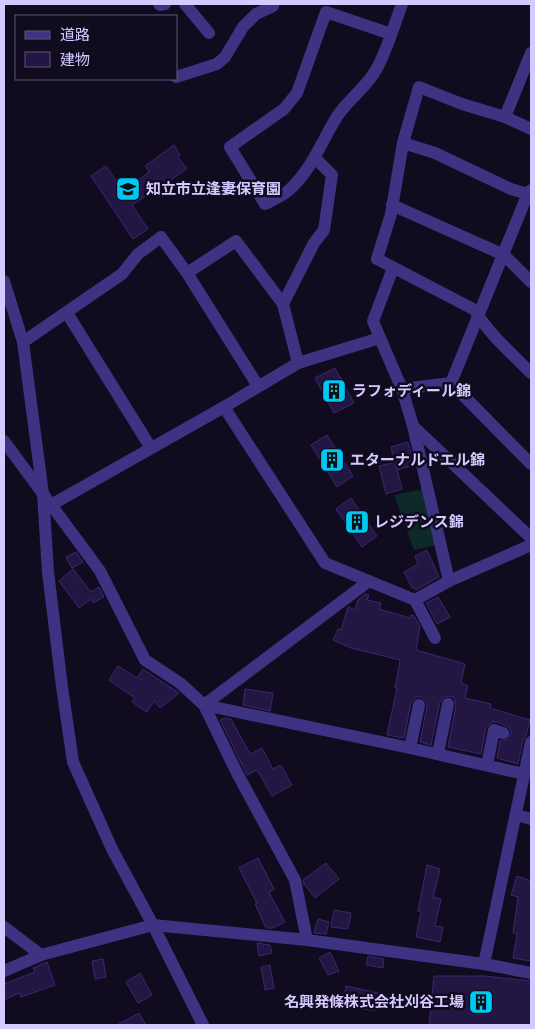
<svg xmlns="http://www.w3.org/2000/svg" width="535" height="1029" viewBox="0 0 535 1029" font-family="'Fira Sans Condensed','Noto Sans JP',sans-serif">
  <rect width="100%" height="100%" fill="#110b20"/>
  <polygon fill="#0e292a" points="424,489 436,545 414,550 394,495"/>
  <g fill="#231642" stroke="#3b276f">
    <polygon points="174,145 180,155 178,157 187,169 132,205 148,229 133,239 91,176 106,166 121,188 132,185 149,172 145,166"/>
    <polygon points="335,368 354,403 334,413 315,378"/>
    <polygon points="327,435 353,476 337,487 311,445"/>
    <polygon points="408,442 414,465 397,470 391,447"/>
    <polygon points="395,462 402,489 386,494 379,466"/>
    <polygon points="351,498 377,536 362,547 336,509"/>
    <polygon points="427,550 439,577 416,590 414,587 412,588 404,572 418,564 415,556"/>
    <polygon points="76,552 83,562 72,568 66,557"/>
    <polygon points="73,569 91,592 99,587 104,597 93,603 91,599 79,608 59,581"/>
    <polygon points="365,594 369,595 367,600 381,603 379,609 410,618 411,615 414,616 420,626 416,650 465,664 461,683 468,686 465,698 491,704 490,708 530,720 526,736 523,740 518,764 497,758 500,741 508,739 511,732 509,727 497,722 492,722 486,728 481,754 448,747 456,705 454,698 450,696 445,697 440,702 431,745 420,742 427,706 427,702 421,697 416,697 411,703 404,738 387,735 397,688 395,688 400,660 351,648 333,640 338,629 341,630 348,607 355,610 358,600"/>
    <polygon points="438,597 450,617 437,624 426,603"/>
    <polygon points="118,666 137,678 143,669 179,693 160,708 154,701 147,712 132,702 135,698 109,680"/>
    <polygon points="245,689 273,693 270,711 243,705"/>
    <polygon points="225,718 231,719 250,754 262,748 273,769 281,765 292,785 272,796 257,770 247,775 220,720"/>
    <polygon points="258,858 274,889 269,892 285,922 273,928 266,928 255,904 257,903 239,868"/>
    <polygon points="326,863 339,879 315,898 304,884 303,880"/>
    <polygon points="427,865 440,869 433,897 441,899 435,926 443,927 440,942 416,937 421,912 418,911"/>
    <polygon points="517,876 531,881 531,961 513,958 517,934 513,933 518,897 511,895"/>
    <polygon points="334,910 351,913 348,929 331,927"/>
    <polygon points="318,919 329,922 326,934 314,933"/>
    <polygon points="257,943 270,945 272,953 259,956"/>
    <polygon points="330,952 339,971 328,975 319,958"/>
    <polygon points="368,956 384,959 383,968 366,965"/>
    <polygon points="103,959 106,977 95,979 92,961"/>
    <polygon points="47,962 55,985 21,997 19,993 4,1000 4,984 35,972 33,968"/>
    <polygon points="270,965 274,988 265,990 261,967"/>
    <polygon points="140,973 152,995 138,1003 126,982"/>
    <polygon points="434,976 485,976 531,981 531,1025 429,1025"/>
    <polygon points="346,986 378,993 374,1011 342,1004"/>
    <polygon points="139,1013 146,1025 117,1025"/>
  </g>
  <g fill="none" stroke-linecap="round" stroke-linejoin="round">
    <g stroke="#3d3382" stroke-width="12">
      <polyline points="159,4 160,5 165,4"/>
      <polyline points="185,4 209,33"/>
      <path d="M391 34 326 12 297 93 284 109 230 147 265 204C273 200 282 196 288 191 312 170 322 140 338 115 350 98 368 86 377 68 388 48 394 25 402 4"/>
      <path d="M531 53 505 117 462 104 419 87 403 143 391 214 377 259 475 310C486 331 514 356 531 373"/>
      <polyline points="176,77 217,64 225,57 243,27 256,14 273,6 273,4"/>
      <polyline points="505,117 531,129"/>
      <polyline points="403,143 435,153 511,189 531,195"/>
      <polyline points="392,205 504,255 531,282"/>
      <polyline points="187,273 236,241 283,304"/>
      <polyline points="4,281 23,342 43,494 48,572 62,687 73,762 112,849 153,925 203,1025"/>
      <polyline points="67,313 151,448"/>
      <polyline points="380,338 373,321 393,268"/>
      <polyline points="23,342 122,274 138,254 161,237 187,273 258,386"/>
      <polyline points="298,363 283,304 314,243 324,230 332,175 315,158"/>
      <polyline points="451,383 528,193 531,190"/>
      <polyline points="451,383 531,464"/>
      <polyline points="402,389 451,383"/>
      <polyline points="224,407 325,563 415,600 449,581 531,545"/>
      <polyline points="413,426 531,538"/>
      <polyline points="4,441 100,571 145,660 180,683 204,705 237,773 295,880 307,940"/>
      <polyline points="51,505 224,407 298,363 380,338 402,389 413,426 449,581"/>
      <polyline points="415,600 435,638"/>
      <polyline points="204,705 410,748 524,774"/>
      <polyline points="204,705 369,581"/>
      <polyline points="410,748 419,705"/>
      <polyline points="438,753 448,704"/>
      <polyline points="487,765 494,730 503,733"/>
      <polyline points="516,815 531,819"/>
      <polyline points="4,927 41,955"/>
      <polyline points="484,964 531,742"/>
      <polyline points="4,971 41,955 153,925 307,940 484,964 531,973"/>
    </g>
  </g>
  <defs>
    <symbol id="school-square" viewBox="-11 -11 22 22"><rect x="-9" y="-9" width="18" height="18" rx="4" fill="#00c8f5" stroke="#110b20"/><path d="M0-5L7-2L0 1L-7-2ZM-4 1L0 2.5L4 1V4Q0 6-4 4Z" fill="#111"/></symbol>
    <symbol id="building-square" viewBox="-11 -11 22 22"><rect x="-9" y="-9" width="18" height="18" rx="4" fill="#00c8f5" stroke="#110b20"/><path d="M-4-6H4V6H1V3H-1V6H-4ZM-2.5-4.3h1.7v1.8h-1.7ZM.8-4.3h1.7v1.8H.8ZM-2.5-1h1.7V.8h-1.7ZM.8-1h1.7V.8H.8Z" fill="#111"/></symbol>
  </defs>
  <g fill-rule="evenodd">
    <use href="#school-square" x="114" y="175" width="28" height="28"/>
    <use href="#building-square" x="320" y="377" width="28" height="28"/>
    <use href="#building-square" x="318" y="446" width="28" height="28"/>
    <use href="#building-square" x="343" y="508" width="28" height="28"/>
    <use href="#building-square" x="467" y="988" width="28" height="28"/>
  </g>
  <g text-anchor="middle" dominant-baseline="central" stroke-width="5" stroke-linejoin="round" paint-order="stroke">
    <g font-size="15" font-weight="bold" fill="#d5caff" stroke="#110b20" text-anchor="start">
      <text x="146" y="189">知立市立逢妻保育園</text>
      <text x="352" y="391">ラフォディール錦</text>
      <text x="350" y="460">エターナルドエル錦</text>
      <text x="374" y="522">レジデンス錦</text>
      <text x="464" y="1002" text-anchor="end">名興発條株式会社刈谷工場</text>
    </g>
  </g>
  <rect width="535" height="1029" fill="none" stroke="#d5caff" stroke-width="10"/>
  <rect x="15" y="15" width="162" height="65" fill="#110b20" stroke="#5f5779"/>
  <rect x="25" y="31" width="25" height="8" fill="#3d3382" stroke="#5f5779"/>
  <text x="60" y="40" font-size="15" fill="#d5caff">道路</text>
  <rect x="25" y="52" width="25" height="15" fill="#231642" stroke="#5f5779"/>
  <text x="60" y="65" font-size="15" fill="#d5caff">建物</text>
</svg>
